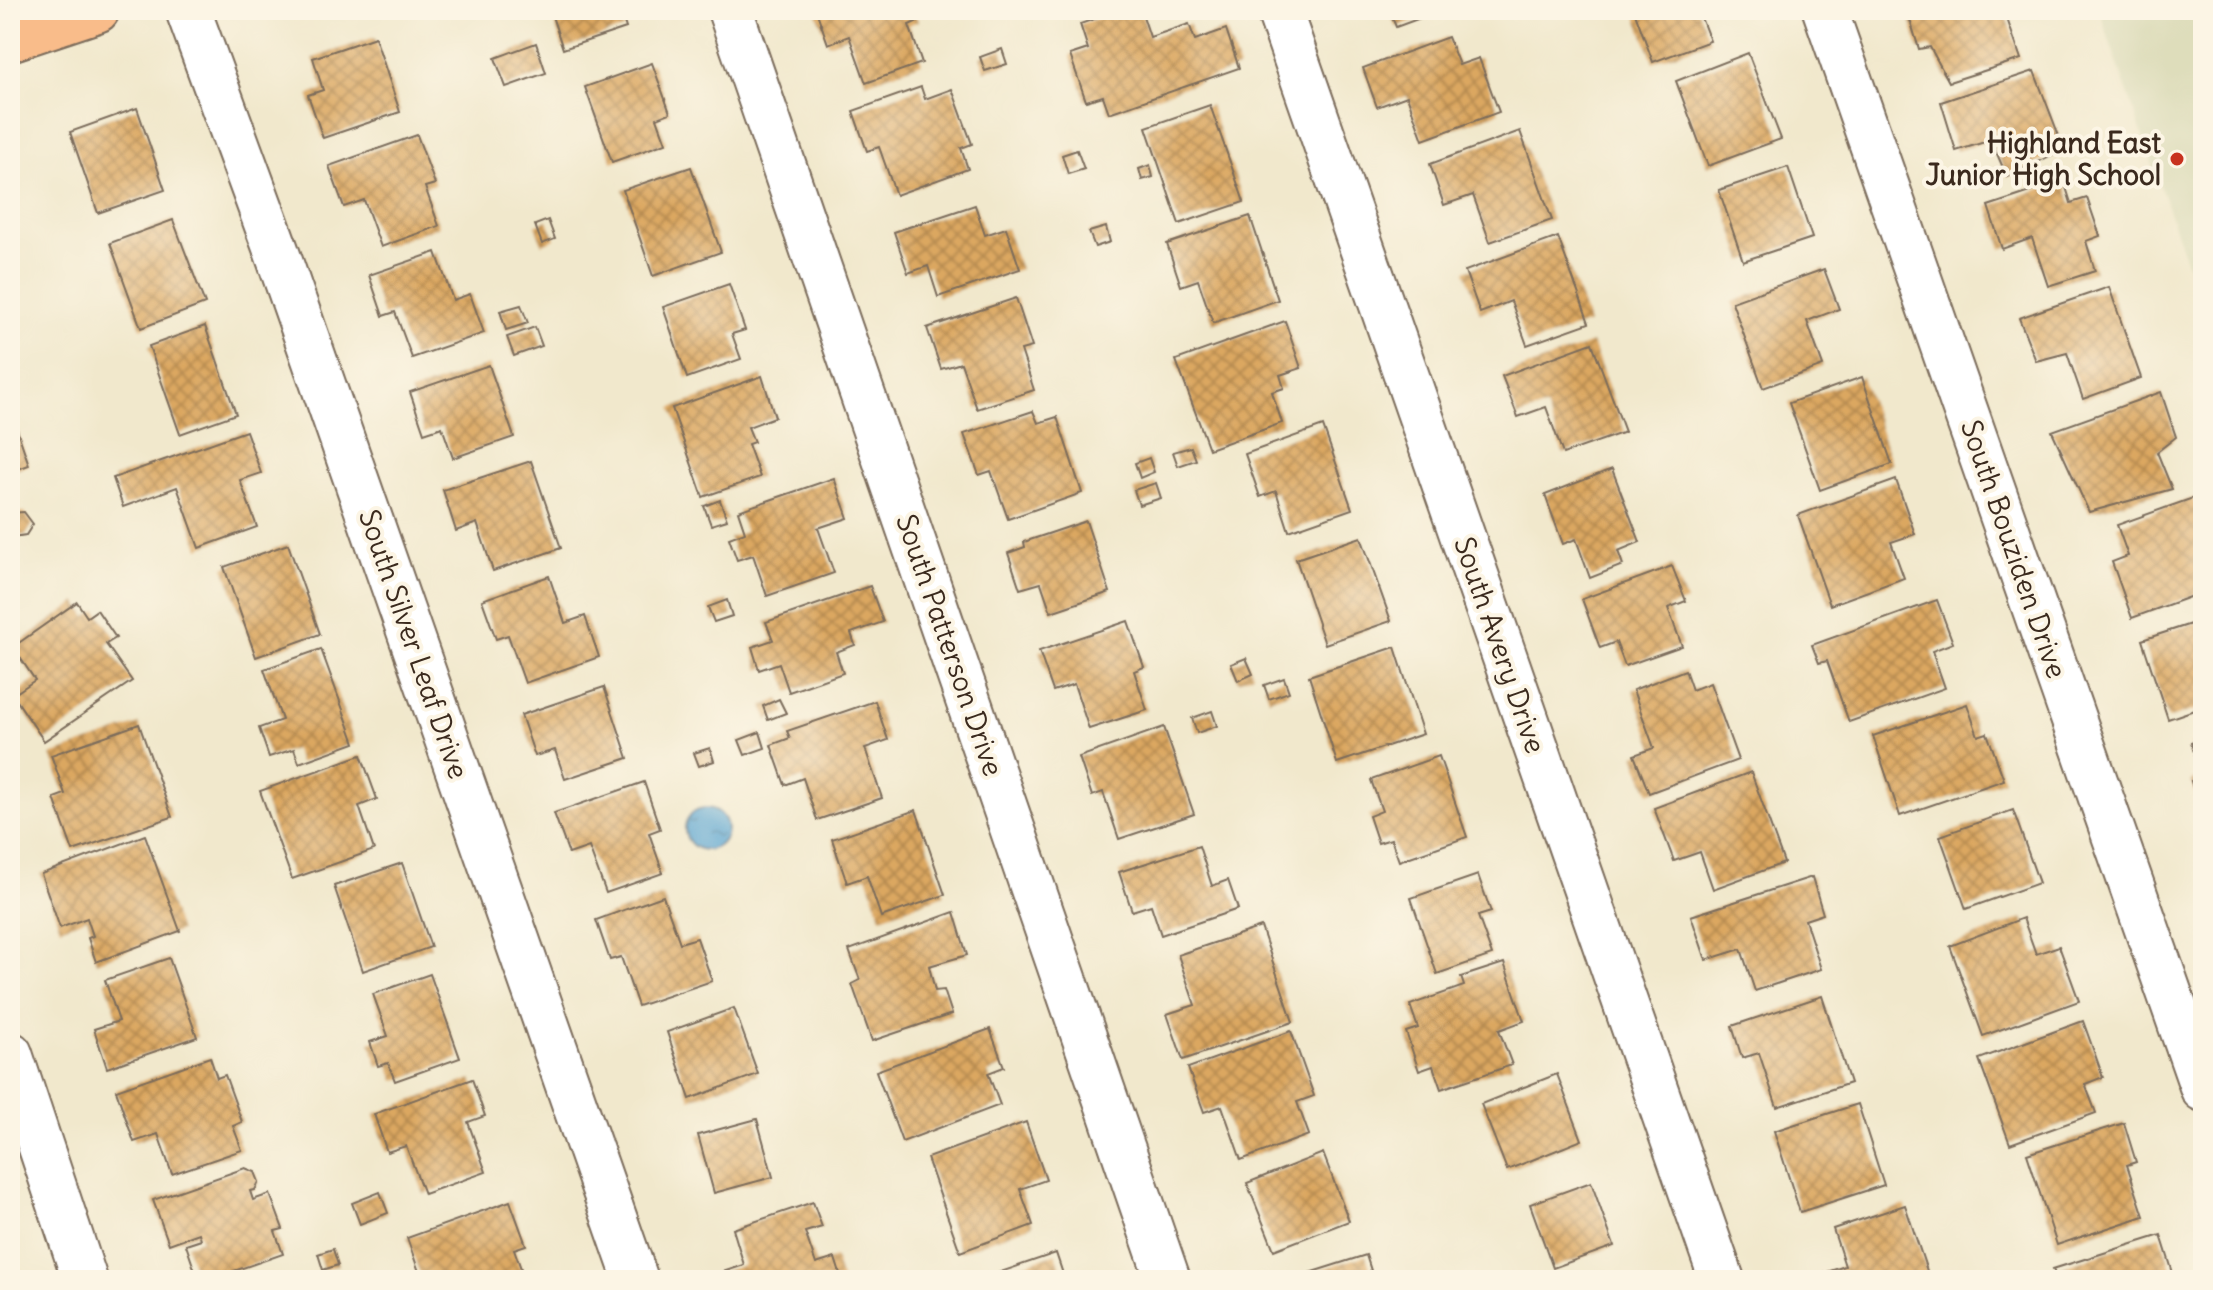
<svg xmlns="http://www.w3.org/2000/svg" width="2213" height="1290" viewBox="0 0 2213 1290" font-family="Delius,sans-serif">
  <defs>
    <pattern id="water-ripples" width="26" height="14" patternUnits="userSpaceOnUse" patternTransform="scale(2)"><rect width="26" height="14" fill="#59a4d1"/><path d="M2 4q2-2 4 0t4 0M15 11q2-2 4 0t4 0" fill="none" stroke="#4b86a9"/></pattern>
    <pattern id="building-cross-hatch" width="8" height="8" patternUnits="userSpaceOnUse" patternTransform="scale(2)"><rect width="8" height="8" fill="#dba760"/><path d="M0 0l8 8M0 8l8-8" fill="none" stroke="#b3884f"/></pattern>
  </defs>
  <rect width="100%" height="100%" fill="#fcf5e5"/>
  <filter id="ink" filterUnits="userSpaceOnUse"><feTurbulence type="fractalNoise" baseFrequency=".0125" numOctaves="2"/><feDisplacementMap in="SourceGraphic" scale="16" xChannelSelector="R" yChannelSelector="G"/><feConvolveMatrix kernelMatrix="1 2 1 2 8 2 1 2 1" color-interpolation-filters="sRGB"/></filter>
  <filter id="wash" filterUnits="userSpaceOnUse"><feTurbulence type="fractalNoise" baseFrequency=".006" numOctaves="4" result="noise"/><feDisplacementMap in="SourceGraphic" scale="32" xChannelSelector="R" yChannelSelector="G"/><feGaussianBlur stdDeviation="1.8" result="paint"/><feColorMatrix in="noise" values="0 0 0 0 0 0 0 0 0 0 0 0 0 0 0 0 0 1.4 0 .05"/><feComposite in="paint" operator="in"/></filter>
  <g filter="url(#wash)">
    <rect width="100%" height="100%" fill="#f1e8cc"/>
    <polygon fill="#deddbb" points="2099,10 2203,10 2203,309"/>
    <circle fill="url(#water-ripples)" stroke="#4a6778" stroke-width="2" cx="706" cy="829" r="21"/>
    <g id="blocks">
      <g fill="url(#building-cross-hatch)">
        <polygon points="550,10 620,10 626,28 563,49"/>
        <polygon points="816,10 914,10 918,21 909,25 922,63 866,83 849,36 828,44"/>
        <polygon points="1120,10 1141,10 1150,37 1189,24 1195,40 1226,29 1239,68 1109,113 1103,96 1086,101 1070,55 1088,49 1080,24"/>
        <polygon points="1389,10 1442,10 1396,27"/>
        <polygon points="1634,10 1698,10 1710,41 1653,62"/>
        <polygon points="1907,10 1990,10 1993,18 2005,13 2021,59 1949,82 1930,47 1919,49"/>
        <polygon points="375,37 400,112 323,138 308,95 323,90 313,58"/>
        <polygon points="1448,37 1459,65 1479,58 1499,112 1423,140 1407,96 1377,107 1363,68"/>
        <polygon points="536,43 546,73 506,87 495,58"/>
        <polygon points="1002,49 1007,64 985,71 980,57"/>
        <polygon points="1748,53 1781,139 1708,166 1676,81"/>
        <polygon points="652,63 670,113 657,118 666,143 612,162 585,87"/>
        <polygon points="2034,71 2064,149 2007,177 1991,140 1956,151 1941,102"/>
        <polygon points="921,87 925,99 952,89 972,144 961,148 968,169 896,195 879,147 867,151 853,111"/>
        <polygon points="1210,105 1244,202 1179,224 1146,127"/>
        <polygon points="137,108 165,190 98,213 70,132"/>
        <polygon points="1520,131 1552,220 1490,242 1473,195 1444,205 1430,164"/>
        <polygon points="417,135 435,184 425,187 439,226 381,247 364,200 344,207 329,166"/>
        <polygon points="1077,150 1084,169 1068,174 1062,155"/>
        <polygon points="1150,165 1153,177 1142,180 1139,169"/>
        <polygon points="691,167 721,252 653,276 623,190"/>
        <polygon points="1788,167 1812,238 1743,261 1719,190"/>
        <polygon points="2064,181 2071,203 2087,198 2100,236 2086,241 2095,271 2048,286 2032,238 2002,249 1988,206"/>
        <polygon points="975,205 985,235 1006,228 1020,269 938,297 928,266 908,273 894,232"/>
        <polygon points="1250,216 1278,300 1213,323 1198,280 1181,286 1167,244"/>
        <polygon points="173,220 205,304 141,328 110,243"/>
        <polygon points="548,220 555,239 542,244 535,225"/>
        <polygon points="1106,227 1110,242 1095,247 1089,232"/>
        <polygon points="1558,237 1589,323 1527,345 1511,301 1480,313 1465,271"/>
        <polygon points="436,252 453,300 470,294 484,333 412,358 395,312 383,316 369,275"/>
        <polygon points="1824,269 1839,309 1807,321 1823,366 1763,388 1732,302"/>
        <polygon points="729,284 745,330 732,334 741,359 687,378 663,307"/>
        <polygon points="2109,287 2141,378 2083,399 2067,353 2036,361 2019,318"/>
        <polygon points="1016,298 1032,347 1021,350 1034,390 977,409 961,363 941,369 927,328"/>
        <polygon points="521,305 528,323 506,330 500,311"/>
        <polygon points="1285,321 1301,368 1280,375 1284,388 1272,392 1282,423 1209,449 1176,360"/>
        <polygon points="205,326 236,414 180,434 149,346"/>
        <polygon points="535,327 542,346 514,356 507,337"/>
        <polygon points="1592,343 1625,432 1563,454 1546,407 1518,417 1502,376"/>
        <polygon points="489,365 514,437 453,458 442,427 424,433 410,392"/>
        <polygon points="762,376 775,417 748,427 754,442 748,444 760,477 703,497 672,408"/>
        <polygon points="1862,377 1892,464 1820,490 1789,403"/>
        <polygon points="2161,392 2176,437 2157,452 2172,489 2089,512 2052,431"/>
        <polygon points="1033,411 1038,423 1057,417 1082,493 1008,519 991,471 979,475 964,434"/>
        <polygon points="14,421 29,465 10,472 10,423"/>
        <polygon points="1323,426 1352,509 1289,531 1276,491 1260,497 1245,454"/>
        <polygon points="246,431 261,473 240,480 257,527 199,548 177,487 123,507 113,478"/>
        <polygon points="1191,447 1196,460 1178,466 1173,452"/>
        <polygon points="1149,458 1154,472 1140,478 1135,463"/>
        <polygon points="531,461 561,548 493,571 477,523 456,531 443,490"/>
        <polygon points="1612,469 1640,542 1618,551 1623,565 1590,578 1576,539 1563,544 1545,495"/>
        <polygon points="834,478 848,518 818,528 834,573 767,596 753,555 737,560 729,538 745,532 738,511"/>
        <polygon points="1896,480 1915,534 1891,542 1904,578 1830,605 1798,515"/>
        <polygon points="1156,483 1161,498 1139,505 1134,490"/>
        <polygon points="2193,498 2203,526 2203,592 2132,618 2112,562 2128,556 2117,525"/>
        <polygon points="720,500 727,520 711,525 704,506"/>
        <polygon points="24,512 33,524 26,535 12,537 10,513"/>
        <polygon points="1086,521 1110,592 1051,612 1041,583 1020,589 1008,553 1025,547 1024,542"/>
        <polygon points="1361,537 1391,621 1325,644 1296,559"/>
        <polygon points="288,544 320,634 256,657 224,567"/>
        <polygon points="1672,566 1686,601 1668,608 1682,646 1625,666 1616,642 1600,648 1582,599"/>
        <polygon points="549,576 565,623 585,616 599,657 525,683 508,635 496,639 482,600"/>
        <polygon points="870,586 883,622 851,633 855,645 836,652 843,673 789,692 779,663 759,670 752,647 773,640 766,622"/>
        <polygon points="727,600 732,616 714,622 708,607"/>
        <polygon points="1937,600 1953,643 1932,651 1945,688 1849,722 1827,661 1819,663 1812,645"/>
        <polygon points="77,602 87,617 97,610 116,638 106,644 132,681 44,741 13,695 35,680 13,647"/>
        <polygon points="2203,620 2203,707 2168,719 2142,640"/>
        <polygon points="1128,621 1144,667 1134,671 1147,710 1089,729 1074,684 1053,691 1039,651"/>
        <polygon points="1395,647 1423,734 1337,763 1309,676"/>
        <polygon points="321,649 355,743 299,763 294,749 269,757 259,728 282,720 264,669"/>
        <polygon points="1246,658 1253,674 1238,681 1231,664"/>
        <polygon points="1685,670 1692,690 1710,683 1738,760 1649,793 1634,755 1654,748 1633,690"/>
        <polygon points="1284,678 1289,692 1269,699 1264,685"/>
        <polygon points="604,687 628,758 565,779 555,750 535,756 521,715"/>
        <polygon points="779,699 786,713 768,720 763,706"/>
        <polygon points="875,701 888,740 865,748 882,798 817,820 803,778 785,785 771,745 790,738 787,731"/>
        <polygon points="1967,704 1978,736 1987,733 2004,780 1900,816 1873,736"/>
        <polygon points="1212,711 1217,726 1197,733 1192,718"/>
        <polygon points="139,724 172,817 73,851 54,798 65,794 51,755"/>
        <polygon points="1164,727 1194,814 1119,839 1103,792 1092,796 1079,757"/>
        <polygon points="760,732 765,748 745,755 739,740"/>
        <polygon points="2203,739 2203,777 2202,777 2191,743"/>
        <polygon points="710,748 714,761 699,766 694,753"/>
        <polygon points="361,755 377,799 359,806 374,850 292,879 260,791"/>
        <polygon points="1439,756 1467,837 1399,861 1391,839 1378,843 1369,816 1382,811 1371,780"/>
        <polygon points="1751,772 1784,863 1713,889 1700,852 1674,861 1654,808"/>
        <polygon points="2203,777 2203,818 2202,818 2191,781"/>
        <polygon points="644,782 660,829 649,833 663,873 606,893 589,847 569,854 554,813"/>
        <polygon points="916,810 945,895 881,917 867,876 847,883 832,839"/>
        <polygon points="2013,810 2039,883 1966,909 1940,836"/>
        <polygon points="145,835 180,931 96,962 88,938 93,936 87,918 60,928 41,874"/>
        <polygon points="1199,846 1212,886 1228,880 1238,909 1161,935 1151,905 1132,911 1119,872"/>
        <polygon points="402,863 431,947 363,971 334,886"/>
        <polygon points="1478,875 1491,912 1478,916 1492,955 1437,974 1411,898"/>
        <polygon points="1812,877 1823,914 1805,920 1821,969 1755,991 1741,949 1706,960 1691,916"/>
        <polygon points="663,896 680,943 697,938 712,981 638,1006 621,957 610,960 596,920"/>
        <polygon points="954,912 967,955 929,966 935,991 944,990 952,1014 872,1041 852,984 860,980 849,950"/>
        <polygon points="2023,918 2036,954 2059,946 2079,1001 1983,1036 1950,946"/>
        <polygon points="1261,927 1293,1022 1183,1060 1167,1014 1195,1005 1178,955"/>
        <polygon points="169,958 197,1037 107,1068 94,1029 119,1021 105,980"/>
        <polygon points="1504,963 1524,1021 1499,1030 1512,1065 1441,1089 1433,1066 1419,1071 1406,1032 1418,1028 1410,1005 1464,986 1461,977"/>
        <polygon points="430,974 460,1058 395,1081 388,1063 378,1066 370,1042 388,1036 373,994"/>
        <polygon points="1822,996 1850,1083 1777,1107 1759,1053 1742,1058 1732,1026"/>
        <polygon points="734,1008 758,1074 690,1099 667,1032"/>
        <polygon points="2083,1021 2103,1077 2085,1084 2096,1113 2010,1144 1979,1059"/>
        <polygon points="990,1029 1004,1067 988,1073 1000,1105 902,1142 876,1071"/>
        <polygon points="1291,1031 1314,1096 1297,1102 1309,1135 1241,1160 1222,1106 1204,1112 1188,1068"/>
        <polygon points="210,1057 217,1078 225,1075 242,1122 233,1126 242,1150 172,1174 158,1134 134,1142 116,1090"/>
        <polygon points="1557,1074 1582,1140 1507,1170 1481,1104"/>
        <polygon points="472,1079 485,1116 468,1122 486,1172 424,1194 406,1146 387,1152 374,1114"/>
        <polygon points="1858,1104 1884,1185 1800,1212 1774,1131"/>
        <polygon points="757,1119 773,1177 714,1193 698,1135"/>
        <polygon points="1026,1122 1046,1180 1020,1189 1033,1225 960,1252 927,1158"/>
        <polygon points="2124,1123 2136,1162 2127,1165 2144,1216 2057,1245 2027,1154"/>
        <polygon points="1323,1153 1349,1221 1274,1250 1247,1183"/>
        <polygon points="245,1168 255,1172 259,1182 255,1190 250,1191 253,1200 270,1194 283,1229 275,1231 283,1254 208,1280 198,1280 186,1245 201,1240 199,1233 169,1244 153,1200"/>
        <polygon points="1591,1182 1614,1246 1553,1268 1530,1204"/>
        <polygon points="380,1192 388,1213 360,1224 352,1203"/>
        <polygon points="510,1201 526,1245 514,1249 525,1280 422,1280 407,1238"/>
        <polygon points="813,1202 822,1227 805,1232 816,1264 835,1258 842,1280 722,1280 720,1273 744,1265 733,1229"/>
        <polygon points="1905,1205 1930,1280 1820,1280 1818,1275 1845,1266 1833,1229"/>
        <polygon points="2161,1235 2174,1276 2161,1280 2057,1280 2053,1269"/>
        <polygon points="333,1249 338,1265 323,1270 318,1254"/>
        <polygon points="1056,1253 1065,1280 987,1280 986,1277"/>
        <polygon points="1366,1255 1374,1280 1290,1280 1290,1279"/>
      </g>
    </g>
  </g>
  <g filter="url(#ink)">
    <use href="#blocks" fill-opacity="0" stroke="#7b6c5b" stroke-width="2"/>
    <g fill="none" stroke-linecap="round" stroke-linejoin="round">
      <defs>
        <g id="minor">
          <polyline points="188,10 276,250 636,1280"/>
          <polyline points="730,10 1168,1280"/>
          <polyline points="1279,10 1722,1280"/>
          <polyline points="1825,10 2203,1089"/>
          <polyline points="10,1054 85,1280"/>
        </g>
        <polyline id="major" points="10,39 97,10"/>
      </defs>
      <use href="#minor" stroke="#7b6c5b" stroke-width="48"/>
      <use href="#major" stroke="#7b6c5b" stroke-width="48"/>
      <use href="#minor" stroke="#fff" stroke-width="44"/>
      <use href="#major" stroke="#f9bc8a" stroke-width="44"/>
    </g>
  </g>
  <circle fill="#c8321e" stroke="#fcf5e5" stroke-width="3" cx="2177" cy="159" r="8"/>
  <g text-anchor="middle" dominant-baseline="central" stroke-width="8" stroke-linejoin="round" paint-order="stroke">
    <g font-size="28" font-weight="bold" fill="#3b2a1e" stroke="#fcf5e5" text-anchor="end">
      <text x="2161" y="143">Highland East<tspan x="2161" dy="32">Junior High School</tspan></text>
    </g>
    <g font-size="28" fill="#3b2a1e" stroke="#fcf5e5">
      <text transform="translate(2014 549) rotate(71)">South Bouziden Drive</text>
      <text transform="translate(414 644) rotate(71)">South Silver Leaf Drive</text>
      <text transform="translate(950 645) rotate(71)">South Patterson Drive</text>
      <text transform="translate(1500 645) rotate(71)">South Avery Drive</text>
    </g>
  </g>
  <rect width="2213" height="1290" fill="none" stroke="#fcf5e5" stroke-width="40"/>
</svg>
